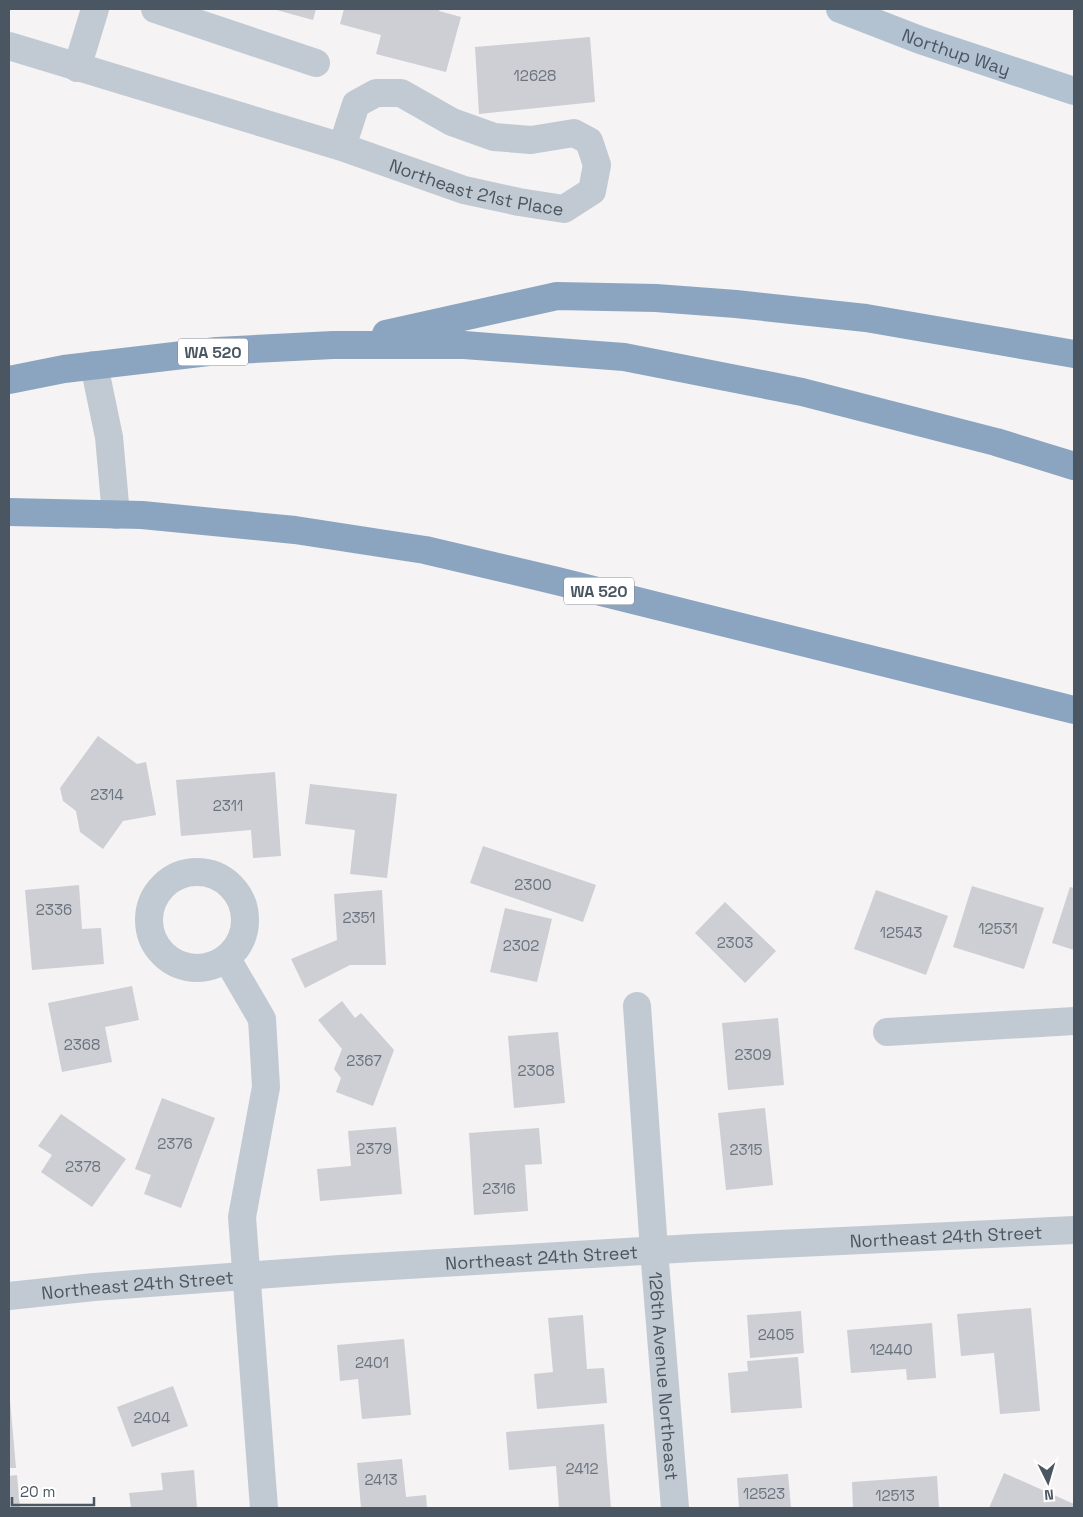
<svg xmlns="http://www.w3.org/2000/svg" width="1083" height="1517" viewBox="0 0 1083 1517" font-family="'Space Grotesk',sans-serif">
  <rect width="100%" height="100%" fill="#f5f3f3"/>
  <g fill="#cdcfd5">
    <polygon points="273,9 316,9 313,20"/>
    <polygon points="344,9 440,9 439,11 461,17 446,72 376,54 381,35 340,24"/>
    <polygon points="590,37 595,102 479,114 475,47"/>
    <polygon points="98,736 137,764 146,762 156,815 123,821 103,849 80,832 76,811 63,801 60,788"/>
    <polygon points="275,772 281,856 253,858 251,830 181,836 176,780"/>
    <polygon points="310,784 397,794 387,878 350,874 355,830 305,824"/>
    <polygon points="483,846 596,885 583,922 470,883"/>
    <polygon points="79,885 82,929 101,928 104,964 32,970 25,890"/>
    <polygon points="972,886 1044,908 1024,969 953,947"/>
    <polygon points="1070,887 1074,888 1074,950 1052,943"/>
    <polygon points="382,890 386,965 350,965 305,988 291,959 337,940 334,894"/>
    <polygon points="876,890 948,916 926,975 854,949"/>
    <polygon points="725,902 776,951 745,983 695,933"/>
    <polygon points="505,908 552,919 537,982 490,972"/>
    <polygon points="132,986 139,1020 105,1027 112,1062 62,1072 48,1003"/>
    <polygon points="342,1001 355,1018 361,1013 394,1050 373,1106 336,1092 341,1078 334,1069 342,1049 318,1020"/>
    <polygon points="778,1018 784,1085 728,1090 722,1023"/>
    <polygon points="558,1032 565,1103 514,1108 508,1036"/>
    <polygon points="162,1098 215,1118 181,1208 144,1194 151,1175 135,1169"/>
    <polygon points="765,1108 773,1185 726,1190 718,1113"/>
    <polygon points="61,1114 126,1159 92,1207 41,1172 52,1155 38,1146"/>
    <polygon points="396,1127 402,1194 320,1201 317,1169 351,1166 348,1131"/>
    <polygon points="539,1128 542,1164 525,1165 528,1211 474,1215 469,1133"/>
    <polygon points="1031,1308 1040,1411 1000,1414 994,1353 961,1356 957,1314"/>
    <polygon points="801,1311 804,1353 750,1358 747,1315"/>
    <polygon points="583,1315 587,1369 604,1368 607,1403 537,1409 534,1374 553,1372 548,1318"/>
    <polygon points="932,1323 936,1378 907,1380 906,1369 851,1373 847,1330"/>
    <polygon points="404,1339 411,1415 362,1419 358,1379 340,1381 337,1345"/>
    <polygon points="798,1357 802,1408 731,1413 728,1373 748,1371 747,1361"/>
    <polygon points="173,1386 188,1426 132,1447 117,1407"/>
    <polygon points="9,1400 10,1400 16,1468 9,1468"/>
    <polygon points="604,1424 611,1508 559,1508 556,1466 509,1470 506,1432"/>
    <polygon points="402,1459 406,1497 426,1495 427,1508 361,1508 357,1463"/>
    <polygon points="194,1470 197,1508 131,1508 129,1493 163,1490 161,1473"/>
    <polygon points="1004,1473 1074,1504 1074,1508 989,1508"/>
    <polygon points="788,1474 791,1508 739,1508 737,1478"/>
    <polygon points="17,1475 20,1508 9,1508 9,1476"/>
    <polygon points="937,1476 939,1508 853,1508 852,1482"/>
  </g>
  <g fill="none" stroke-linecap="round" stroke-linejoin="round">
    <g stroke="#c1cad2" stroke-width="28">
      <polyline points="155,9 316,63"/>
      <path id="s1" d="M9 46 342 147 464 190 519 202 564 209 592 191 597 165 589 141 574 133 531 140 494 137 452 122 401 93H376L356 104 342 147"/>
      <polyline points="77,68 95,9"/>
      <polyline points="94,365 109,437 116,515"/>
      <circle cx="197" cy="920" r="48"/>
      <polyline points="227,959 262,1019 266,1087 242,1217 264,1508"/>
      <path id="s2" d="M637 1006 654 1250 675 1508"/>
      <polyline points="887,1032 1074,1021"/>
      <path id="s3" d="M9 1296 94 1287 340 1269 693 1248 1074 1230"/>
    </g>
    <path stroke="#b3c2d1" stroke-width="28" id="s4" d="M840 9 920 40 1074 91"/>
    <g stroke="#8ba5c1" stroke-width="28">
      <polyline points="386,334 557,296 656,298 736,304 866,318 1074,354"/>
      <polyline points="9,380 64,369 217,351 333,345 464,345 624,357 802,392 996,442 1074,466"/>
      <polyline points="9,512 142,515 295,530 425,550 557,581 1074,710"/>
    </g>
  </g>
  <g text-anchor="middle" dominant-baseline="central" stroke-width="4" stroke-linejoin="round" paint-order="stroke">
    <g font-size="15" fill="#6b747e">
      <text x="535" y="75">12628</text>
      <text x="107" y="794">2314</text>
      <text x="228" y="805">2311</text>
      <text x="533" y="884">2300</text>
      <text x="54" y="909">2336</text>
      <text x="359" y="917">2351</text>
      <text x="998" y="928">12531</text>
      <text x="901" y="932">12543</text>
      <text x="735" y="942">2303</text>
      <text x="521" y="945">2302</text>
      <text x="82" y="1044">2368</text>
      <text x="753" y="1054">2309</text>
      <text x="364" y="1060">2367</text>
      <text x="536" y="1070">2308</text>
      <text x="175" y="1143">2376</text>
      <text x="374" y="1148">2379</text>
      <text x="746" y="1149">2315</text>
      <text x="83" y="1166">2378</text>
      <text x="499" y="1188">2316</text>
      <text x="776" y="1334">2405</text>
      <text x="891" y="1349">12440</text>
      <text x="372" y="1362">2401</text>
      <text x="152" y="1417">2404</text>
      <text x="582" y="1468">2412</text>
      <text x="381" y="1479">2413</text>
      <text x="764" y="1493">12523</text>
      <text x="895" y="1495">12513</text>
    </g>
    <g fill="#fff" stroke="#808990" stroke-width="1">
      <rect x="178" y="338.5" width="70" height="27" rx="4"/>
      <rect x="564" y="577.5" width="70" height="27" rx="4"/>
    </g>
    <g font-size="16" font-weight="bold" fill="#4a5661">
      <text x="213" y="352">WA 520</text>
      <text x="599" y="591">WA 520</text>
    </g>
    <g font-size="18" fill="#4a5661" stroke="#fff">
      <text stroke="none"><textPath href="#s4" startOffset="124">Northup Way</textPath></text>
      <text stroke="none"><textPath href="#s1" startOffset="489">Northeast 21st Place</textPath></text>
      <text stroke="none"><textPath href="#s3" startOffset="939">Northeast 24th Street</textPath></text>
      <text stroke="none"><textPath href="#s3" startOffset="534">Northeast 24th Street</textPath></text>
      <text stroke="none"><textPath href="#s3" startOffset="129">Northeast 24th Street</textPath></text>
      <text stroke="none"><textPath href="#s2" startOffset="371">126th Avenue Northeast</textPath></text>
    </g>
  </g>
  <rect width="1083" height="1517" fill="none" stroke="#4a5661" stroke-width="20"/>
  <g transform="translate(1048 1482) rotate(175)" stroke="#ffffff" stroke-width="4" paint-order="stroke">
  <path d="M0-4L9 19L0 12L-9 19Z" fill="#4a5661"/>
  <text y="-8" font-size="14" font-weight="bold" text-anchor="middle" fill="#4a5661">N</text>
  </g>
  <path d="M12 1497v8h82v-8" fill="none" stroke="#4a5661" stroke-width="2.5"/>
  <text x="20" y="1497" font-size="15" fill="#4a5661" stroke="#ffffff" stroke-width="4" paint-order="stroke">20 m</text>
</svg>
